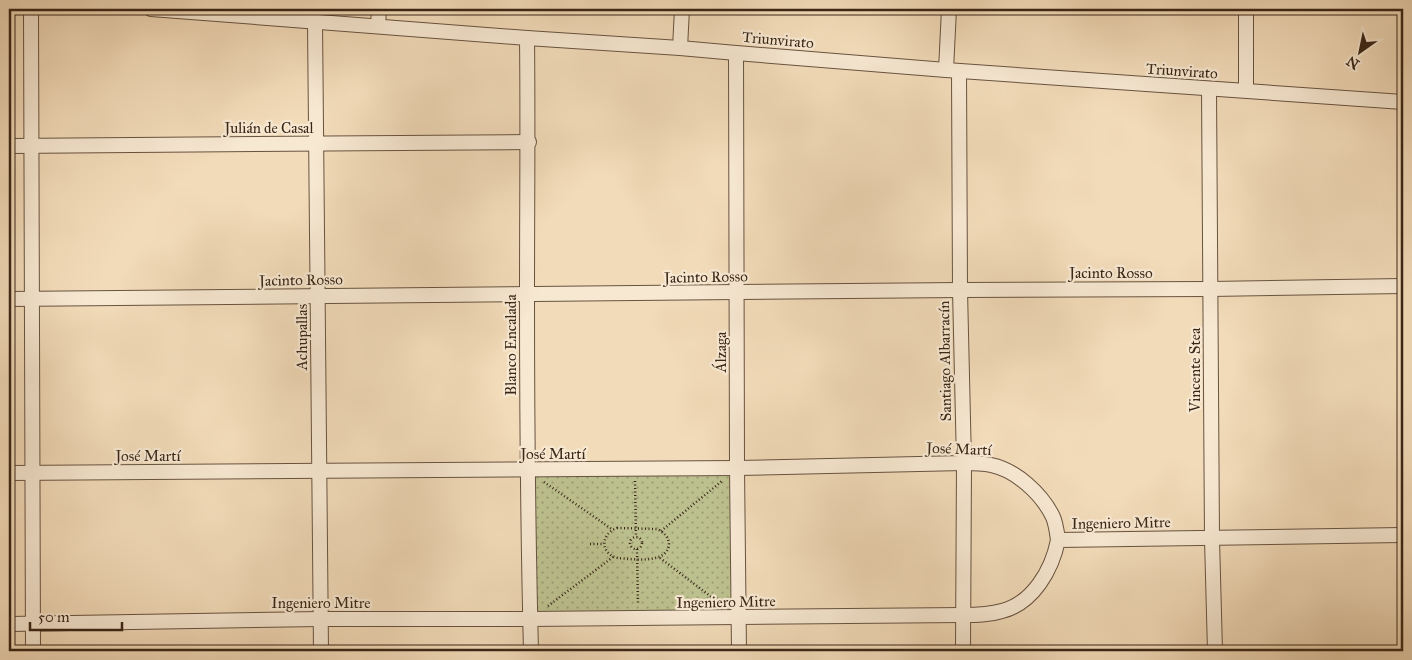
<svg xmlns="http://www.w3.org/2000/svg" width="1412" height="660" viewBox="0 0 1412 660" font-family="'IM FELL Great Primer',serif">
  <defs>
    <pattern id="park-dots" width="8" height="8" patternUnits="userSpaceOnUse" patternTransform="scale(1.25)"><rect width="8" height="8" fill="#bcc08e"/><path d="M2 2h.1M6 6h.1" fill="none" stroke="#9a9c73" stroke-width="1.8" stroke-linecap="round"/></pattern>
  </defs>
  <rect width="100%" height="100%" fill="#f2dbb9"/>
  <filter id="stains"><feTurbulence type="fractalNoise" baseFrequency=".004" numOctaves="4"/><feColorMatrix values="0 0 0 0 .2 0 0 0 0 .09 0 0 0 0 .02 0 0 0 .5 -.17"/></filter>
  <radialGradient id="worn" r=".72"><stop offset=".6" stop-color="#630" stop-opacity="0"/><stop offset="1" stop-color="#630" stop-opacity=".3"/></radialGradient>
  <polygon fill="url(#park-dots)" stroke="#7b7352" points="737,468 739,618 530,619 528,470"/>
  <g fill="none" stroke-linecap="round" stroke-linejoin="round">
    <defs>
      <g id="minor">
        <polyline points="31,9 33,651"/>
        <polyline points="151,9 527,38 680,48 736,53 946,70 1403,102"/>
        <polyline points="1246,9 1246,90"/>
        <polyline points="315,22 321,651"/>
        <polyline points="378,26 379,9"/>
        <path d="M527 38C528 124 527 210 527 295 527 414 528 533 531 651"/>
        <polyline points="680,48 682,9"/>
        <polyline points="736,53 737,468 739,651"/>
        <polyline points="946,70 949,9"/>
        <polyline points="959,71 960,290 964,463 963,651"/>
        <polyline points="1209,89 1212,539 1215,651"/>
        <polyline points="9,146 529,142"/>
        <polyline points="9,299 960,290 1210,289 1403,286"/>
        <path d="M9 473 737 468 964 463C973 463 982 463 991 465 1016 470 1042 494 1053 517 1056 524 1057 533 1058 540"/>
        <path d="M9 624 321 619H530L963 615C976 615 989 615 1002 611 1033 603 1052 570 1058 540L1403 535"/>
      </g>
    </defs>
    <use href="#minor" stroke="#685340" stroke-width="16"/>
    <g stroke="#3a2617" stroke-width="2.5" stroke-dasharray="1 2.5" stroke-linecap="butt">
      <polyline points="635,481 636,537"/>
      <polyline points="544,482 613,530"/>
      <path d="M617 528 657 529C663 532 668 536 669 543 669 565 632 559 618 558 600 554 600 534 617 528Z"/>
      <polyline points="661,531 722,481"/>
      <circle cx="636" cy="543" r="6"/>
      <polyline points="590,544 604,544"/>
      <polyline points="637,549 638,605"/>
      <polyline points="660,558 722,605"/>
      <polyline points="548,606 613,557"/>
    </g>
    <use href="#minor" stroke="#f7e8d2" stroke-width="14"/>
  </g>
  <g text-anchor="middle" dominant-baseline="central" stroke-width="4.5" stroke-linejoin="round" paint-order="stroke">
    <g font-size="15" fill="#3a2617" stroke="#f7e8d2">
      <text transform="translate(778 40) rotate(5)">Triunvirato</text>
      <text transform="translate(1182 71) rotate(4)">Triunvirato</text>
      <text x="269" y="128">Julián de Casal</text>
      <text x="1111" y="273">Jacinto Rosso</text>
      <text transform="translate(706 277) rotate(-1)">Jacinto Rosso</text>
      <text transform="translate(301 280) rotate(-1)">Jacinto Rosso</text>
      <text transform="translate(302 337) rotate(-90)">Achupallas</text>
      <text transform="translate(511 345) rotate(-90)">Blanco Encalada</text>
      <text transform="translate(721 352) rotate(-90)">Álzaga</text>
      <text transform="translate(945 361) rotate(-91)">Santiago Albarracín</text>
      <text transform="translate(1195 370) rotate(-90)">Vincente Stea</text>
      <text transform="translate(959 449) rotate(2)">José Martí</text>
      <text x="553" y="454">José Martí</text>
      <text x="148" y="456">José Martí</text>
      <text transform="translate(1121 523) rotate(-1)">Ingeniero Mitre</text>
      <text transform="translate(726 602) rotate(-1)">Ingeniero Mitre</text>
      <text x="321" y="603">Ingeniero Mitre</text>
    </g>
  </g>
  <rect width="1412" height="660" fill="none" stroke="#f2dbb9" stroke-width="30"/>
  <rect x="10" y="10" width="1392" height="640" fill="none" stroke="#3a2617" stroke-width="2.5"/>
  <rect x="15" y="15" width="1382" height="630" fill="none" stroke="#3a2617"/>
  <g transform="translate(1360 52) rotate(213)" stroke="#f7e8d2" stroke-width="4" paint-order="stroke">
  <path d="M0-4L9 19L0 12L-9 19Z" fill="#3a2617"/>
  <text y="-8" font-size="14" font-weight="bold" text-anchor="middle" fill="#3a2617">N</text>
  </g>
  <path d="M30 622v8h92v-8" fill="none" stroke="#3a2617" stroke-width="2.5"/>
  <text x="38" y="622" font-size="15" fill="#3a2617" stroke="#f7e8d2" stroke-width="4" paint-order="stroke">50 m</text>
  <rect width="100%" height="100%" filter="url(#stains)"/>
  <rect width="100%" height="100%" fill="url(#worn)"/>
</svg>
